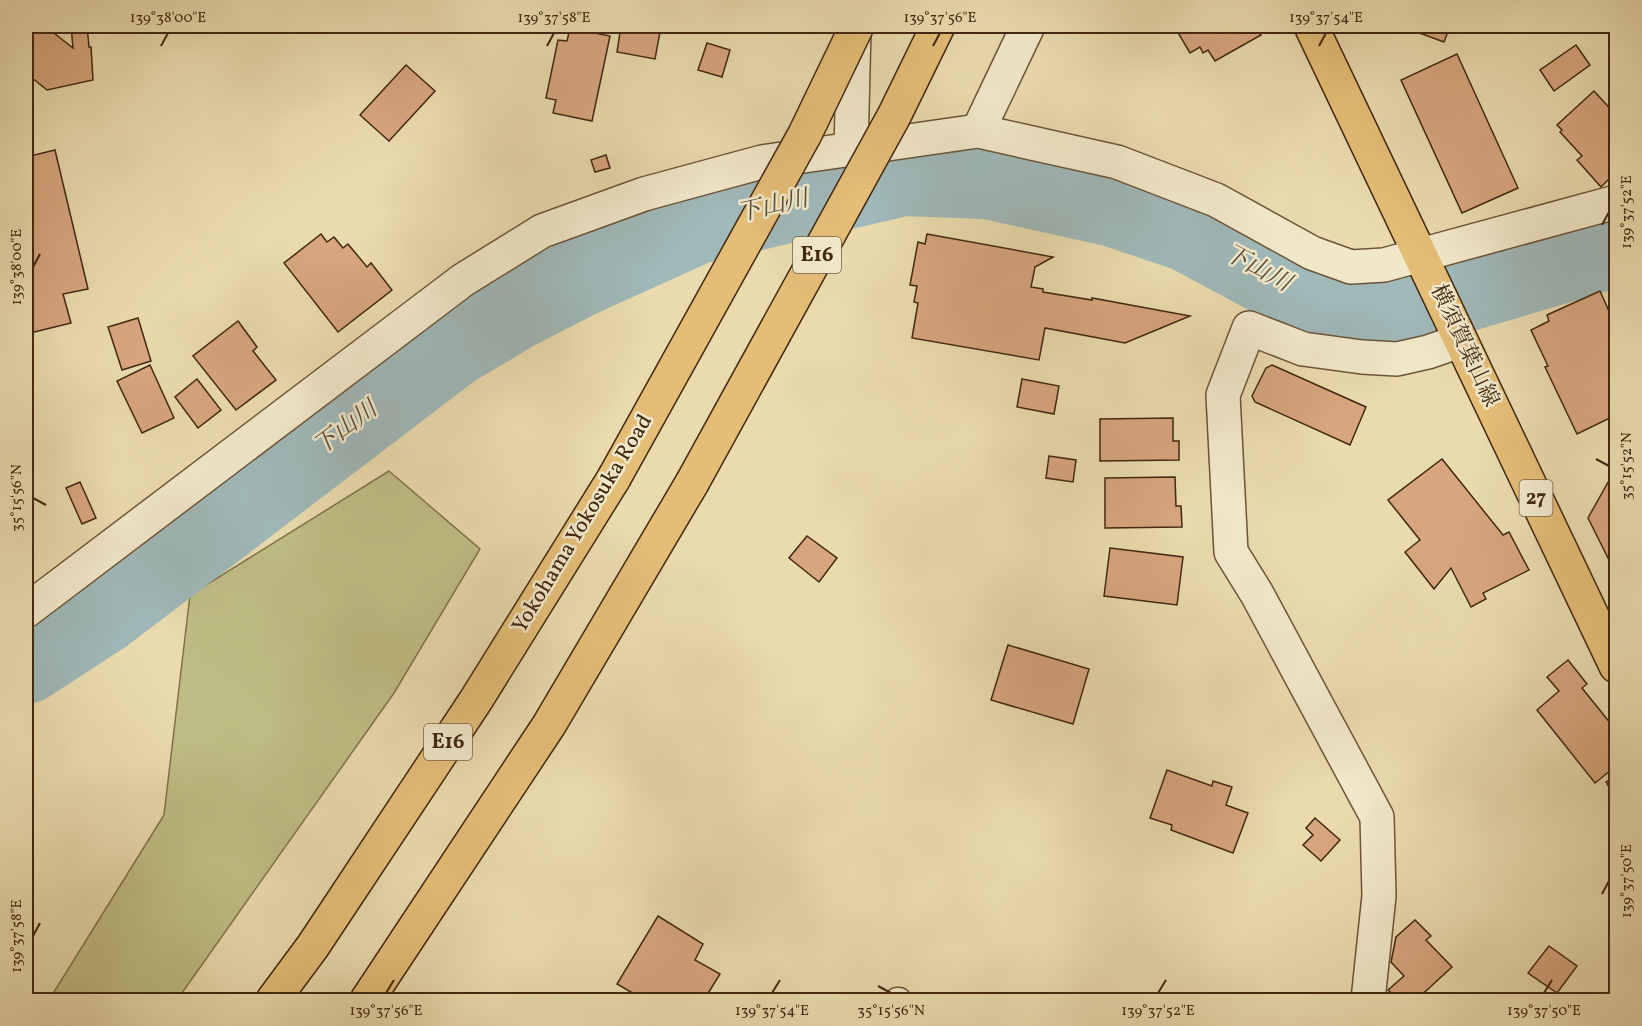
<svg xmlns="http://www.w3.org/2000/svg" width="1642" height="1026" viewBox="0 0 1642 1026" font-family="Vollkorn,'Noto Serif JP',serif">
  <rect width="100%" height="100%" fill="#e9dbae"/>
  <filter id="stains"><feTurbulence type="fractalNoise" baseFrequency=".00333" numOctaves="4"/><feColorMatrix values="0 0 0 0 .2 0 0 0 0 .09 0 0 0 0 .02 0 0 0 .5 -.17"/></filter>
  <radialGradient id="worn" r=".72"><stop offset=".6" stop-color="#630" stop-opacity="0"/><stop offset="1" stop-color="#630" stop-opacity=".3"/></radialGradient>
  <polygon fill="#bfbd85" stroke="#80724a" stroke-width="1.5" points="389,471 480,549 394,693 177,1000 49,1000 164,815 190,595"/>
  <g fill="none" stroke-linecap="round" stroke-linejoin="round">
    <polyline stroke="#9fb8b8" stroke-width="80" points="26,664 103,614 452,348 514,311 582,276 697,224 903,176 987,179 1114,207 1188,232 1307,296 1352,312 1387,315 1616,247"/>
  </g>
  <g fill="#d7a57e" stroke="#422710" stroke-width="1.5">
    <polygon points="26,26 45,26 73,48 71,26 87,26 89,47 91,47 93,80 47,90 26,73"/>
    <polygon points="621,26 660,32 655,59 617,52"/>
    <polygon points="1174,26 1255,26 1261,35 1215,61 1208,50 1203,53 1200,47 1190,53"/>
    <polygon points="1404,26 1450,26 1444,42 1403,27"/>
    <polygon points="570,28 610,36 592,121 553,113 556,100 546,98 558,40 567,41"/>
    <polygon points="707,43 730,50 722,77 698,70"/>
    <polygon points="1576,45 1590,65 1554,91 1540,70"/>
    <polygon points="1457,54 1518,188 1462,213 1401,80"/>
    <polygon points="406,65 435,91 389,141 360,115"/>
    <polygon points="1594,91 1616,115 1616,172 1601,187 1577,160 1582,156 1560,132 1562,130 1557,125"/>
    <polygon points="55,150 88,289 63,294 71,323 26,334 26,157"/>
    <polygon points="606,155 610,168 595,172 591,160"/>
    <polygon points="321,234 327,242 334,237 343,248 348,244 367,267 371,263 392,290 338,332 284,263"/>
    <polygon points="927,234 1053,257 1035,267 1031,287 1043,289 1043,292 1092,300 1092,298 1190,316 1125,343 1045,328 1039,360 912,338 918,303 914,302 917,286 910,285 918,242 925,244"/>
    <polygon points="1600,291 1616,327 1616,415 1577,434 1545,367 1548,366 1531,330 1549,321 1547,315"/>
    <polygon points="138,318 151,361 122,370 108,327"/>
    <polygon points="238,321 257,347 253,351 276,380 236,410 193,356"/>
    <polygon points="150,365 174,418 142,433 117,381"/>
    <polygon points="1272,365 1366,407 1350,445 1255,402 1252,396 1266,368"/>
    <polygon points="197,379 221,410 198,428 175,397"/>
    <polygon points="1022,379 1059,386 1054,414 1017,407"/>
    <polygon points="1173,418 1173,441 1179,441 1179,460 1100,461 1100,419"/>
    <polygon points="1049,456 1076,460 1073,482 1046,478"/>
    <polygon points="1442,459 1503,535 1509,532 1529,570 1483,593 1486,599 1471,607 1451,568 1434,589 1405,552 1420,540 1388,500"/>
    <polygon points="1616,468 1616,561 1613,568 1588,518"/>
    <polygon points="1175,477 1176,506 1181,506 1182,527 1105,528 1105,478"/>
    <polygon points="80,482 96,518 82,524 66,488"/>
    <polygon points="807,536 837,558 819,582 789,558"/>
    <polygon points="1110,548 1183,557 1177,605 1104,596"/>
    <polygon points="1008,645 1089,669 1073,724 991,700"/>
    <polygon points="1568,660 1587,684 1582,688 1615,729 1610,733 1616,740 1616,766 1595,783 1537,710 1559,691 1547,677"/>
    <polygon points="1167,770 1212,786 1213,781 1232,787 1226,805 1248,813 1233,853 1171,830 1172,825 1150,818"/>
    <polygon points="1616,776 1616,799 1606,782"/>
    <polygon points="1315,818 1340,840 1321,861 1303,845 1313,835 1306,828"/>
    <polygon points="658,916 703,944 695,960 720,974 704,1000 641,1000 636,997 636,995 617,984"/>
    <polygon points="1415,920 1431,936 1426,940 1452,967 1416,1000 1399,1000 1388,990 1404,976 1391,962 1396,937"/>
    <polygon points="1549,946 1577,966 1557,993 1528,973"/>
  </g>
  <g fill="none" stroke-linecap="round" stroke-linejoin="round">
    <defs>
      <polyline id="service" points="897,1000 899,1000"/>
      <g id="minor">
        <polyline points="978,131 1028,26"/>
        <polyline points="851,150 854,29"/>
        <polyline points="26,611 463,280 542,231 644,194 762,162 978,131 1117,162 1216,200 1312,253 1351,267 1384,265 1616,202"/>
        <polyline points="1368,1000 1379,896 1377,817 1257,594 1231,552 1223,395 1249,328 1303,349 1362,357 1397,359 1428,352 1460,341"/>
      </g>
      <polyline id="primary" points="1311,26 1616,666"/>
      <g id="motorway">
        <polyline points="273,1000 313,946 476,700 614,478"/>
        <polyline points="367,1000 549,725 692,483"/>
      </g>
    </defs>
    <use href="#service" stroke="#6c5438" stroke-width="27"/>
    <use href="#minor" stroke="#6c5438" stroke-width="36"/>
    <use href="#primary" stroke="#422710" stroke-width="36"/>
    <use href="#motorway" stroke="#422710" stroke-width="36"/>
    <use href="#service" stroke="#f1e8ca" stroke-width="24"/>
    <use href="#minor" stroke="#f1e8ca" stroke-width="33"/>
    <use href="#primary" stroke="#e4be77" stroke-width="33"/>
    <use href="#motorway" stroke="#e4be77" stroke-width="33"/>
    <defs>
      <g id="motorway-bridge">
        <polyline points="614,478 805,134 857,26"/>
        <polyline points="692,483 894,116 938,26"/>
      </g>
    </defs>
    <use href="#motorway-bridge" stroke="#422710" stroke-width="36" stroke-linecap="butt"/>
    <use href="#motorway-bridge" stroke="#e4be77" stroke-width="33"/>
  </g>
  <path fill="none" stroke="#422710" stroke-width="2" d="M161 46 168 33M547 46 554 33M933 46 940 33M1319 46 1326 33M1602 225 1609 212M33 267 40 254M1596 459 1609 466M33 498 46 505M1602 894 1609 881M33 936 40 923M878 986 891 993M386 993 394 980M772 993 780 980M1158 993 1166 980M1544 993 1552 980"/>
  <g text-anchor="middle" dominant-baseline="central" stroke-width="5" stroke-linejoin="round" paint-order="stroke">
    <g fill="#f1e8ca" stroke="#766148" stroke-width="1.5">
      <rect x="793" y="237" width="48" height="36" rx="4.5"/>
      <rect x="1519.5" y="480" width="33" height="36" rx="4.5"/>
      <rect x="424" y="724" width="48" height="36" rx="4.5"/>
    </g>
    <g font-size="21" font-weight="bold" fill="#422710">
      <text x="817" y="255">E16</text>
      <text x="1536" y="498">27</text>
      <text x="448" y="742">E16</text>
    </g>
    <g font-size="22" fill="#422710" stroke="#f1e8ca">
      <text transform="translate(1464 346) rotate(65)">横須賀葉山線</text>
      <text transform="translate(583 524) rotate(-59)">Yokohama Yokosuka Road</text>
    </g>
    <g font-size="24" font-style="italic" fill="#594b3a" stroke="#f1e8ca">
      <text transform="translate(773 207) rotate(-13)">下山川</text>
      <text transform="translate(1257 269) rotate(28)">下山川</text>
      <text transform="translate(346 429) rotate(-37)">下山川</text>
    </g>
  </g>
  <rect width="1642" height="1026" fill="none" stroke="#e9dbae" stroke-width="66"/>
  <rect x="33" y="33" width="1576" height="960" fill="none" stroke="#422710" stroke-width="2"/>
  <g font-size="15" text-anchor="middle" fill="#422710">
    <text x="168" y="22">139°38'00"E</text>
    <text x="554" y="22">139°37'58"E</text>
    <text x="940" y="22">139°37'56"E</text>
    <text x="1326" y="22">139°37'54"E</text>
    <text transform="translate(1626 212) rotate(-90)" y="5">139°37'52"E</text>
    <text transform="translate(16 267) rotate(-90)" y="5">139°38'00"E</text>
    <text transform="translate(1626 466) rotate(-90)" y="5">35°15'52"N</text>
    <text transform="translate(16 498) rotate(-90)" y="5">35°15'56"N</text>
    <text transform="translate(1626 881) rotate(-90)" y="5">139°37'50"E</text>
    <text transform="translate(16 936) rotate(-90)" y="5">139°37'58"E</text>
    <text x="386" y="1015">139°37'56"E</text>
    <text x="772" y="1015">139°37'54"E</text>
    <text x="891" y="1015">35°15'56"N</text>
    <text x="1158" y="1015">139°37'52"E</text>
    <text x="1544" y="1015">139°37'50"E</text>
  </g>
  <rect width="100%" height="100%" filter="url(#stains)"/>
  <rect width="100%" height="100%" fill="url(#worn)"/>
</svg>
